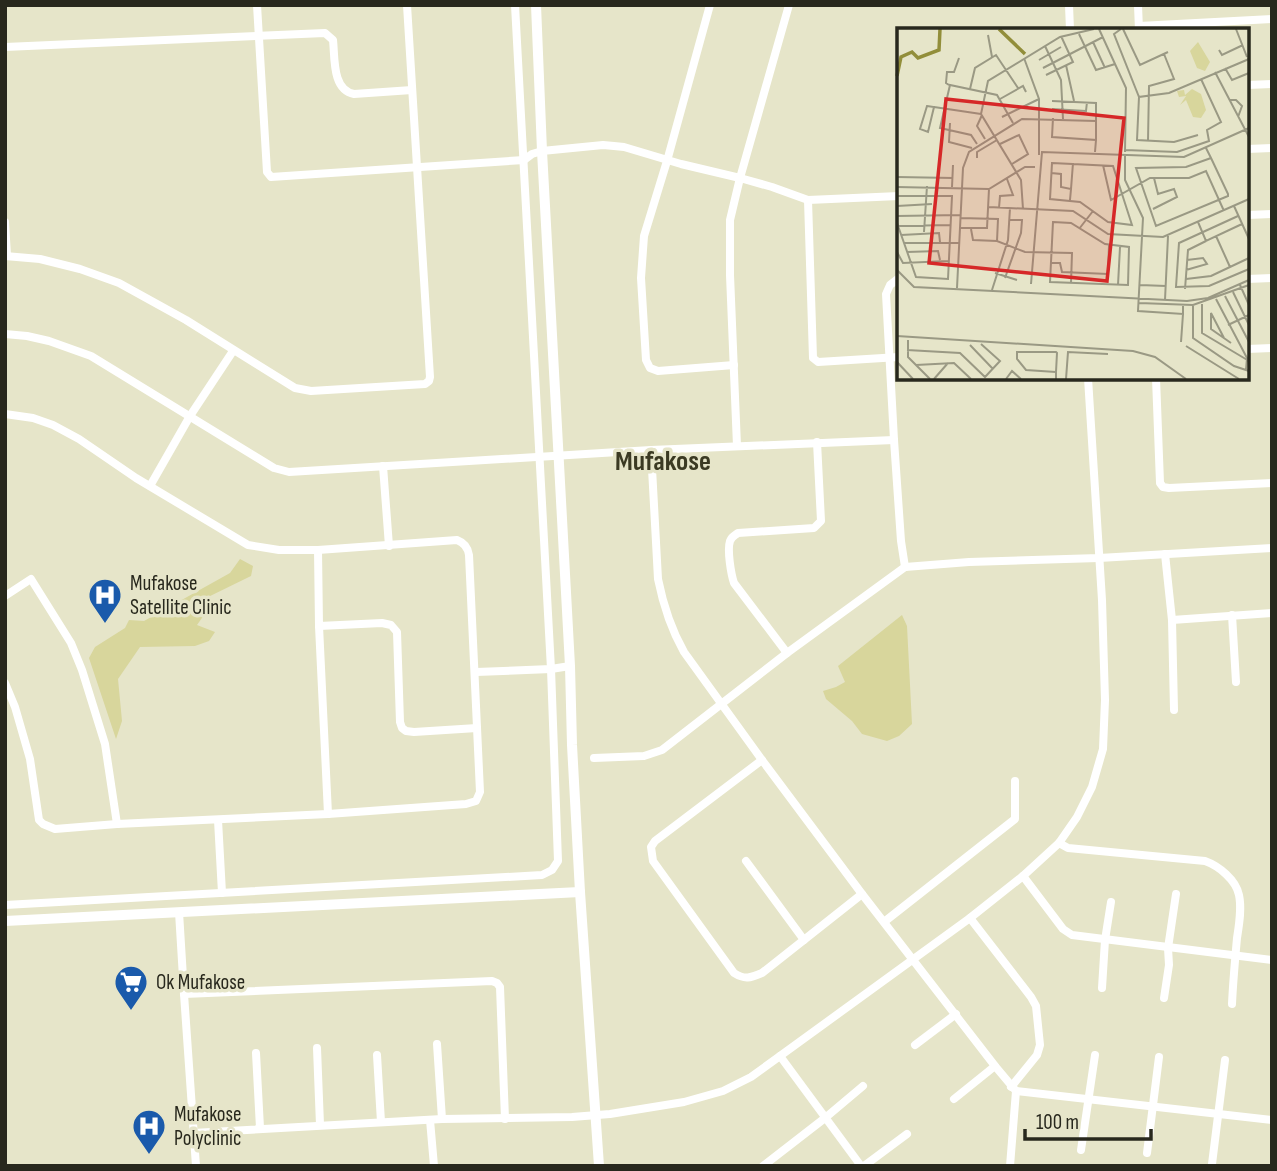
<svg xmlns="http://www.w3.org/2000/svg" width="1277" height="1171" viewBox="0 0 1277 1171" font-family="'Sofia Sans Condensed',sans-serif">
  <rect width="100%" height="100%" fill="#e6e5c9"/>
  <g fill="#d8d69c">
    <polygon points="240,559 253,566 251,576 204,599 204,615 197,625 215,632 209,641 195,646 140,647 118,679 122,721 116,739 89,658 95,647 125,628 129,620 144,621 230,573"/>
    <polygon points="902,615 907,626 912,724 899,736 887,741 862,734 852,721 826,699 823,691 836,687 845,682 838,666"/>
  </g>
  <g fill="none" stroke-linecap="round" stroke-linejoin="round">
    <g stroke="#fff" stroke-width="8">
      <polyline points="257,5 267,172 271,177 524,160 532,154 542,151 603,145 614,146 624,147 681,164 740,178 772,187 808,200 899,196"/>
      <polyline points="710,5 667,161 644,236 641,278 646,360 650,368 658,371 734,365"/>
      <polyline points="1069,5 1070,30"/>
      <polyline points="1138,5 1139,30"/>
      <polyline points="1139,26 1272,19"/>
      <path d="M5 47 325 33 333 40C335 58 332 90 354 94L412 90"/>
      <polyline points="1247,85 1272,84"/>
      <polyline points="1247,149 1272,148"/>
      <polyline points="808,200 813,358 818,362 899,357"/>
      <polyline points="1247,215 1272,214"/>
      <polyline points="5,222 7,256"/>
      <polyline points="5,256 40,259 80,269 119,283 186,320 295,388 311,391 425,384 429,381 430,377 407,5"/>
      <polyline points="899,278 890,285 886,294 894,440 901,541 905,567"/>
      <polyline points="1247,279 1272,278"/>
      <polyline points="5,334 27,336 49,341 91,356 274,468 289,472 651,450 894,440"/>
      <polyline points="1247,349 1272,348"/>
      <polyline points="1156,378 1160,483 1163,487 1169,488 1272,483"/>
      <path d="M5 414 33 418 53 425 79 439 136 478 248 545 279 550H318L457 540C465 543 468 548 469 555L480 792 476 801 466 804 328 814 117 824 55 829 43 824 39 820 30 759 15 707 5 683"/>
      <polyline points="737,446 730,275 730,220 740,178 789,5"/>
      <path d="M651 450 658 579C663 604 671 629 684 652L762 760 862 894 995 1066 1016 1091 1010 1166"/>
      <polyline points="383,466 389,546"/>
      <polyline points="150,486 190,416 233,351"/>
      <polyline points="318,550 319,626 382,623 391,625 397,632 400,722 402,728 406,731 414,732 477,728"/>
      <polyline points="1165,554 1172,620 1174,710"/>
      <polyline points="5,596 31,579 71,643 82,670 105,744 117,824"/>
      <polyline points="1232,615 1236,682"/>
      <polyline points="1172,620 1272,613"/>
      <polyline points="319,626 328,814"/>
      <path d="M787 653 734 583C731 574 727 550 730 541 732 536 734 536 738 533L814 528 821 521 817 442"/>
      <polyline points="476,672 551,669 570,666"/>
      <polyline points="594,758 644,756 662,750 787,653 905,567 969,562 1099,558 1272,548"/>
      <path d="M762 760 655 841 651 847 653 861 734 973C745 980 750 978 762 973L862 894"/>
      <polyline points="218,820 222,893"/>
      <path d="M1059 843 1068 848 1205 861C1219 866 1236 880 1239 895 1242 909 1239 925 1237 938 1235 960 1233 982 1232 1004"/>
      <polyline points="746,861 804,940"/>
      <polyline points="1023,876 1063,929 1072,935 1272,960"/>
      <polyline points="5,905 542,875 552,870 558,861 551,669 515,5"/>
      <polyline points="179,912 184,994 492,981 497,983 500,987 505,1119"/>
      <polyline points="970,918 1031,997 1036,1006 1040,1045 1037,1055 1011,1087"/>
      <polyline points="884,922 1015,819 1015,781"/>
      <polyline points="1102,988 1105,940 1111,902"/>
      <polyline points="184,994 196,1166"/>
      <polyline points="1164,998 1169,965 1168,948 1176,894"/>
      <polyline points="437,1044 442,1119"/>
      <polyline points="915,1045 956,1014"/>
      <polyline points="317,1048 320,1125"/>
      <polyline points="256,1053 260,1128"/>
      <polyline points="377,1055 381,1122"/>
      <polyline points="780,1056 861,1166"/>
      <polyline points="1016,1091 1272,1120"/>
      <polyline points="954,1099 995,1066"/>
      <polyline points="430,1120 434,1166"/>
      <polyline points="193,1133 442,1119 572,1117 610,1114 684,1102 723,1091 751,1077 780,1056 970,918 1023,876 1059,843 1077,817 1092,787 1103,749 1105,700 1102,600 1088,378"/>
      <polyline points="1081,1150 1095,1055"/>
      <polyline points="1147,1153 1159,1057"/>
      <polyline points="1212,1164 1225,1060"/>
      <polyline points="763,1166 825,1118 863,1086"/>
      <polyline points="864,1166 907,1134"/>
    </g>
    <g stroke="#fff" stroke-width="10">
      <polyline points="536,5 542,151 570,666 572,745 580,892 599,1166"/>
      <polyline points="5,921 580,892"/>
    </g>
  </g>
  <defs>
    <symbol id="hospital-pin" viewBox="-11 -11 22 30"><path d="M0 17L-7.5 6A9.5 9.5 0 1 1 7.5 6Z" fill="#1a5aab" stroke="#e6e5c9"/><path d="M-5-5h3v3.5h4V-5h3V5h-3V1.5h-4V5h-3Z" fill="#fff"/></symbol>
    <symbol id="supermarket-pin" viewBox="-11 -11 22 30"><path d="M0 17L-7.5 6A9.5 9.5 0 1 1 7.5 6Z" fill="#1a5aab" stroke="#e6e5c9"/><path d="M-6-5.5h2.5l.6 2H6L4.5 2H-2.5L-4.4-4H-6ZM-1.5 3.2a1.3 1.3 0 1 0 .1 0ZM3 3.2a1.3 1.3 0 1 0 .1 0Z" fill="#fff"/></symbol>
  </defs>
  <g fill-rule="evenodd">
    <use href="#hospital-pin" x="86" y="576" width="38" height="52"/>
    <use href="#supermarket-pin" x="112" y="963" width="38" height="52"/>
    <use href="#hospital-pin" x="130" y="1107" width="38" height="52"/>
  </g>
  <g text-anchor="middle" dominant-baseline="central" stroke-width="7" stroke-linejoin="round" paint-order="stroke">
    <g font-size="21" fill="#28281d" stroke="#e6e5c9" text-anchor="start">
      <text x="130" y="583">Mufakose<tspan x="130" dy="24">Satellite Clinic</tspan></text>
      <text x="156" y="982">Ok Mufakose</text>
      <text x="174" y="1114">Mufakose<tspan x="174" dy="24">Polyclinic</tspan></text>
    </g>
    <g font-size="28" font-weight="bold" fill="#3b3a23" stroke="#e6e5c9">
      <text x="663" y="461">Mufakose</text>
    </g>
  </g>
  <g transform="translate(897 28)">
    <rect width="352" height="352" fill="#e6e5c9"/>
    <path d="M301 14 313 34 308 43 300 40 293 23ZM295 61 304 66 309 82 304 90 296 89 289 72 283 77 289 68 282 69 280 63 287 62 288 67Z" fill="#d8d69c"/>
    <path fill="none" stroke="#928e3a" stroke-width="3.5" d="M102 1 128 26M0 48 4 29 15 24 21 30 42 22 43 1"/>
    <path fill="none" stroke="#9a9984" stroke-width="2" d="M202 1 229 60 228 124M224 1 217 6 242 69M226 1 243 37 271 24M339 1 350 29M182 6 199 42 218 36M91 7 95 29M196 14 208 40M148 18 164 52 166 91M322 22 325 27 346 17M127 30 142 71V127M142 32 164 19M169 37 177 73M146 40 206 9M328 40 335 52 352 45M318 44 352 109M149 47 176 34 164 8M52 57 49 55 50 44H57L62 30M73 61 78 40 99 27 121 60M103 71 126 58 129 64M332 72H339L345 78 341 89M155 73 199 75V112M30 78 37 79 31 104 23 101ZM37 79 84 86M155 81 189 83 190 74M85 87 80 98 88 111M105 89 142 71M156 90 155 109 199 112 198 124M53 95 52 114 75 120M301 107 277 114 240 112 242 69 272 65 352 31M251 113 252 58 277 51 267 26M80 116 74 107 43 100 53 57 100 67 116 95M103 116 122 107 131 126 115 136M309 120 314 130 331 166V168L259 198 239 140 289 139 314 130M228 122 280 124 312 113 310 102 324 94 304 51M228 127V152L246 190 241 283 286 286V277M80 130V124L100 112M155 135 216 138 235 197 211 194 183 174 153 171ZM206 137 214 172 253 150H292L309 143 327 183M154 145 164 146V159L174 161 173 172M0 149 56 150M0 159 92 161 128 139H138M55 159 56 137M174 161 176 135M0 168H55L51 251 19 249 0 195M0 178 35 176M337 178 352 211M92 179 176 183 211 206 266 209 352 171M102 180 103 168 116 167 110 151M126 181 124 152 84 86 91 53 163 9 197 1M256 181 280 169 277 161 261 166 257 150M0 188 64 187M341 188 282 215 279 259 312 258 352 241M63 190 101 191 100 213M156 194 174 195 208 216 232 219 231 257 153 254ZM301 194 309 213 345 196M1 198 53 197M63 200H90L92 161M74 201 76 212 100 213 128 224 175 225 174 255M182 201 196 183M27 204 30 158M4 207 42 205 43 214M319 208 333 239M7 215H62M0 224 6 235 51 233M10 224 41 223 43 232M154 235H163L165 244 211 246 212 217M0 242 17 259 290 273 311 270 352 252M289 242 310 236 306 230 290 232M98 245 120 252M108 250 124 205 125 192H113M289 251 314 248 352 230M134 256 145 124 287 129 352 100M221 257 223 219M243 257 269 258M343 257 352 277M60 260 66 140 72 124 125 91 199 93M288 261 291 222 309 213M95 262 111 212 113 180M336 264 352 297M328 268 352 314M319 271 350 330 349 342M268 272 271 208M242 275 296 277 352 257M305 276V305L352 333M296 277V310L337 338 352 343M331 297 352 287M0 308 236 323 258 329 289 351M327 310 314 285V301L334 315M11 312V329L33 351M284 314 286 286M73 317 96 341M289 318 342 351M10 322 63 325 88 349 103 333 84 316M0 334 16 351M19 337 57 335 74 351M37 351 51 335M109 351 115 343 124 351M159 351V344L160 325 159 324H120V331L129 342 159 344M169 351 171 324 211 326"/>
    <path fill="#d62828" fill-opacity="0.15" stroke="#d62828" stroke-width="3.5" d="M49 71 227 90 210 253 32 235Z"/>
    <rect width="352" height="352" fill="none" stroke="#28281d" stroke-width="3.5"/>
  </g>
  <rect width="1277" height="1171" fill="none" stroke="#28281d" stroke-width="14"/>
  <path d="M1025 1129v10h126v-10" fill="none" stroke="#28281d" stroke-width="3.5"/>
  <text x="1036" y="1129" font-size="21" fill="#28281d" stroke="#e6e5c9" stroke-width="5" paint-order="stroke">100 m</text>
</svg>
